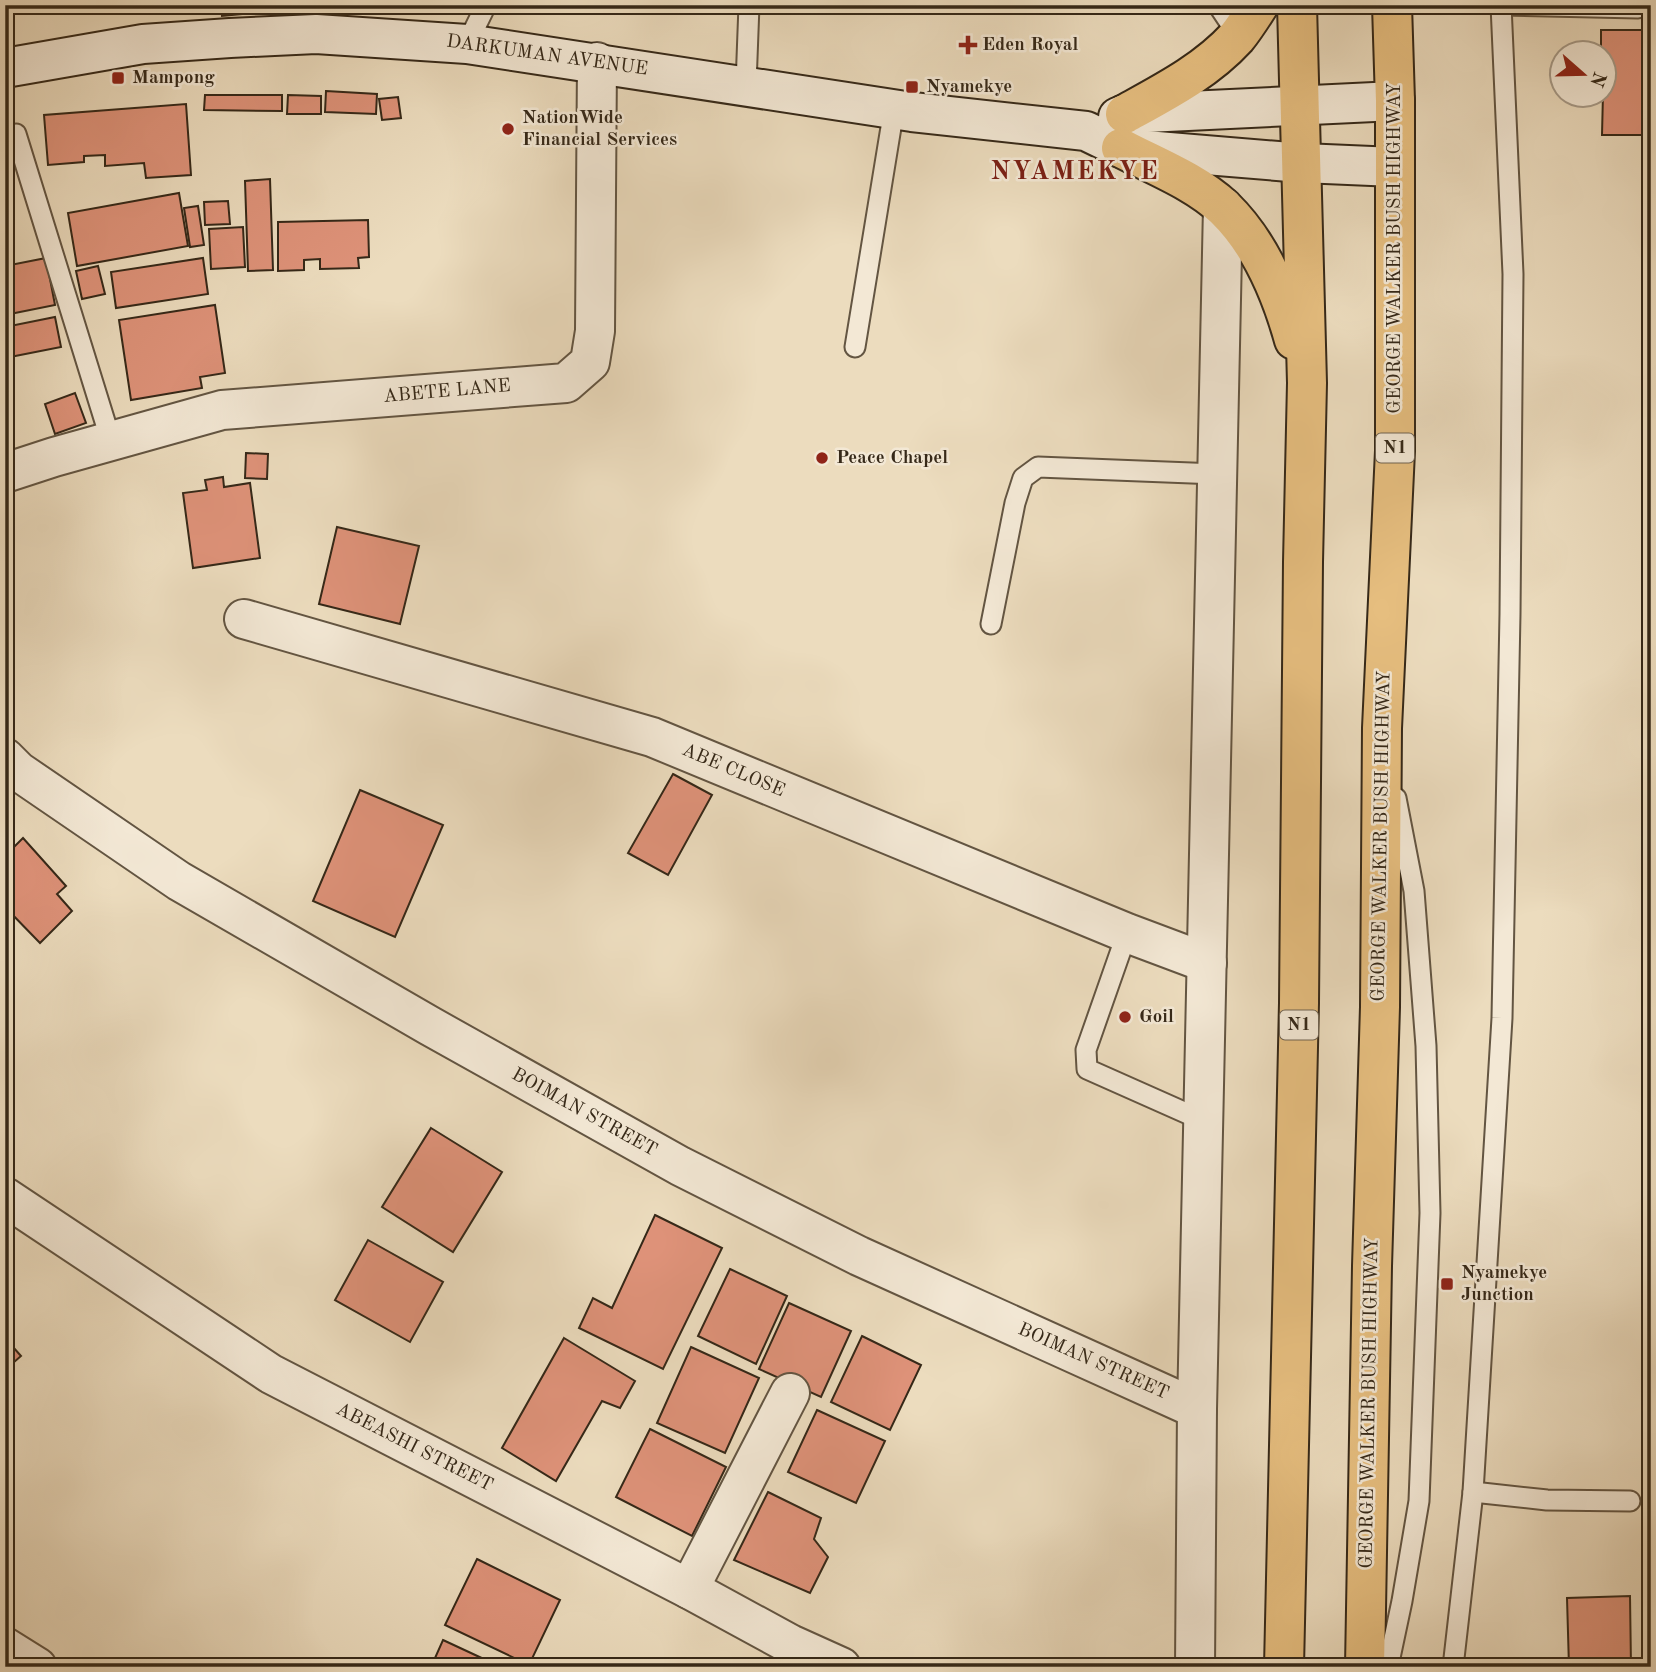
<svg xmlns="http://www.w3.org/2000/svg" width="1656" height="1672" viewBox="0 0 1656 1672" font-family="'Old Standard TT',serif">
  <rect width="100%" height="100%" fill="#ecdcbe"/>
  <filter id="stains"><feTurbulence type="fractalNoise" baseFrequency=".00286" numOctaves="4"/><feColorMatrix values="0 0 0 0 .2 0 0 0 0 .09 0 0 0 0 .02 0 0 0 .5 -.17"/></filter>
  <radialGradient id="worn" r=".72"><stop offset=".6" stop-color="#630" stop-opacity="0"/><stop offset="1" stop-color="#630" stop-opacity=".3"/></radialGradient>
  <g fill="#de9279" stroke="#352818" stroke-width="2">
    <polygon points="221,5 333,5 222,16"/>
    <polygon points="1601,30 1651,30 1651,135 1602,135 1604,52 1601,52"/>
    <polygon points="326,91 377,94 376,114 325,112"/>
    <polygon points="205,95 282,95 282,111 204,110"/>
    <polygon points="288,95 321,96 321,114 287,114"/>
    <polygon points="398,97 401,118 382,120 379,99"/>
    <polygon points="186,104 191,175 146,178 144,163 105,166 105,155 84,156 84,162 48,165 44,115"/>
    <polygon points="270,179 273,270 248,271 245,181"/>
    <polygon points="179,193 188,246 77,266 68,213"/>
    <polygon points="228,201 230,224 205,225 204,202"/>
    <polygon points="198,206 204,245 190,247 184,208"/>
    <polygon points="368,220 369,257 358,258 359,268 320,269 320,259 304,260 304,270 278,271 278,222"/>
    <polygon points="243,227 245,267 211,269 209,229"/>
    <polygon points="46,258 55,305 5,315 5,266"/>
    <polygon points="203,258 208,294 116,308 111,272"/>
    <polygon points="98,266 105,294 82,299 76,271"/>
    <polygon points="215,305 225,373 200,377 202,388 131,400 119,320"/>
    <polygon points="55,317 61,347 5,358 5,327"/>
    <polygon points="75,393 86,423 55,434 45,404"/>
    <polygon points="246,453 268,454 267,479 245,478"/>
    <polygon points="223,477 224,487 250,483 260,558 193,568 183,493 207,490 205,480"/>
    <polygon points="337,527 419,546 400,624 319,604"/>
    <polygon points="673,774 712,795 668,875 628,853"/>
    <polygon points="360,790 443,825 395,937 313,901"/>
    <polygon points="23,838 66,886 57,894 72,911 40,943 5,907 5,839 15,846"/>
    <polygon points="431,1128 502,1172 453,1252 382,1207"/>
    <polygon points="655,1215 722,1248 663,1369 579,1328 593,1298 612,1308"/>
    <polygon points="368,1240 443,1282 410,1342 335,1300"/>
    <polygon points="730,1269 787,1296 756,1364 698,1336"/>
    <polygon points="789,1303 851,1331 821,1397 759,1369"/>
    <polygon points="862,1336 921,1365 890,1430 831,1402"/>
    <polygon points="5,1338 21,1356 5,1370"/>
    <polygon points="564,1338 635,1381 620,1408 602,1401 556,1481 502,1448"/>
    <polygon points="691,1347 759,1378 725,1453 657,1423"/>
    <polygon points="817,1410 885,1441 856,1503 788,1472"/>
    <polygon points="650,1429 726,1467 692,1536 616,1497"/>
    <polygon points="768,1492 821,1518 814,1539 828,1557 810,1593 734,1560"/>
    <polygon points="477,1559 560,1600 529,1665 445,1625"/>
    <polygon points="1630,1596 1631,1667 1569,1667 1567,1598"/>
    <polygon points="443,1640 501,1667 431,1667"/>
  </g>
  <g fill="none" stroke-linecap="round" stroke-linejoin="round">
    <defs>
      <g id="lane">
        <polyline points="1218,5 1238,35"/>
        <polyline points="467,44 486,5"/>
        <polyline points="746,85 749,5"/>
        <polyline points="16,134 111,441"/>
        <polyline points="855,347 894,109"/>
        <polyline points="991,624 1015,503 1023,478 1038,467 1217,474"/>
        <polyline points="1127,933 1086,1050 1087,1069 1204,1121"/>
        <polyline points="1473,1492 1547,1500 1630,1501"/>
        <polyline points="1388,1667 1402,1601 1419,1501 1430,1213 1426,1046 1414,891 1396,798"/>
        <polyline points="1453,1667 1473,1492 1502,1018 1510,614 1513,274 1501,5 1638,8 1648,5"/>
      </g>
      <g id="street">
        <polyline points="5,473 54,457 222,410 566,383 590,362 595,331 597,62"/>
        <polyline points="244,619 652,737 1127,933 1207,963"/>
        <polyline points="5,758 18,771 179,881 430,1026 680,1166 859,1256 1197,1409"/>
        <polyline points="5,1197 271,1374 689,1589 790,1644 841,1667"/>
        <polyline points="689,1589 790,1393"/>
        <polyline points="5,1647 37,1667"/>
        <polyline points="1195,1667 1197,1409 1223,207"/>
      </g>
      <g id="secondary">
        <polyline points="5,68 143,44 230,38 316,34 467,44 912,112 1086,131 1121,148 1302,163 1395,167"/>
        <polyline points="1118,117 1125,114 1395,101"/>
      </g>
      <g id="highway">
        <path d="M1125 114C1165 92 1206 71 1237 37 1245 27 1252 16 1259 5"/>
        <path d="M1121 148C1155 166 1195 181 1224 208 1260 243 1281 293 1294 340"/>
        <polyline points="1284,1667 1299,1003 1303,562 1307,383 1297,5"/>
        <polyline points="1365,1667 1372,1266 1380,1007 1382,728 1395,451 1395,101 1392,5"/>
      </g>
    </defs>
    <use href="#lane" stroke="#635542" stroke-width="23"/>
    <use href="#street" stroke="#635542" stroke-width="42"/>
    <use href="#secondary" stroke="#352818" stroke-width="42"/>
    <use href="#highway" stroke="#352818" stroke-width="42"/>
    <use href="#lane" stroke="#f3e8d5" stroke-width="19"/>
    <use href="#street" stroke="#f3e8d5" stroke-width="38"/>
    <use href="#secondary" stroke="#f3e8d5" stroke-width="38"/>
    <use href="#highway" stroke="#e6be7f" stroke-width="38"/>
  </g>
  <g fill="#8f2418" stroke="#f3e8d5" stroke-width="2.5">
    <path d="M964.5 34.5h7v7h7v7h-7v7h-7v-7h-7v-7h7z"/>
    <rect x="111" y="71" width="14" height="14" rx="3.5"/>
    <rect x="905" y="80" width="14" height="14" rx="3.5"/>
    <circle cx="508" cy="129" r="7"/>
    <circle cx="822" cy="458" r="7"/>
    <circle cx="1125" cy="1017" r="7"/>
    <rect x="1440" y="1277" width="14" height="14" rx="3.5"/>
  </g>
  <g text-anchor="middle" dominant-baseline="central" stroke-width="5" stroke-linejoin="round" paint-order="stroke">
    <g fill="#f3e8d5" stroke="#6e6251" stroke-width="2">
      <rect x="1376" y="433.5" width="38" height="29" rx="5"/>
      <rect x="1280" y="1010.5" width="38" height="29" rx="5"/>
    </g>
    <g font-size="18" font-weight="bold" fill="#352818">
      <text x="1395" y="448">N1</text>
      <text x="1299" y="1025">N1</text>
    </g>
    <g font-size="19" font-weight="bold" fill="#352818" stroke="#f3e8d5" text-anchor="start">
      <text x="982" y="45">Eden Royal</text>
      <text x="132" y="78">Mampong</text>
      <text x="926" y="87">Nyamekye</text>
      <text x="522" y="118">NationWide<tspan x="522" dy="22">Financial Services</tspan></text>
      <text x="836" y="458">Peace Chapel</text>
      <text x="1139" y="1017">Goil</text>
      <text x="1461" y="1273">Nyamekye<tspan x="1461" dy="22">Junction</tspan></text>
    </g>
    <g font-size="19" fill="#352818" stroke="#f3e8d5">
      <text transform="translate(547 56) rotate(8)">DARKUMAN AVENUE</text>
      <text transform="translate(1395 248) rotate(-90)">GEORGE WALKER BUSH HIGHWAY</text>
      <text transform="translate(447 392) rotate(-5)">ABETE LANE</text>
      <text transform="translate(733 771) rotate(23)">ABE CLOSE</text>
      <text transform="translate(1382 836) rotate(-89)">GEORGE WALKER BUSH HIGHWAY</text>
      <text transform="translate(584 1113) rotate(29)">BOIMAN STREET</text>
      <text transform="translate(1093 1362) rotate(24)">BOIMAN STREET</text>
      <text transform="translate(1370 1403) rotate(-89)">GEORGE WALKER BUSH HIGHWAY</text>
      <text transform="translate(414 1448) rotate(27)">ABEASHI STREET</text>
    </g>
    <g font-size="26" font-weight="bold" letter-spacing="2" fill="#7a1f14" stroke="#f3e8d5">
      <text x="1075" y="172">NYAMEKYE</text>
    </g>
  </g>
  <rect width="1656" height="1672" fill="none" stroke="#ecdcbe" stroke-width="28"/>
  <rect x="7" y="7" width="1642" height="1658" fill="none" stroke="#352818" stroke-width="3.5"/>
  <rect x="14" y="14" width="1628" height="1644" fill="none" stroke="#352818" stroke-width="2"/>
  <g transform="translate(1583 74) rotate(110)"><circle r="33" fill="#f3e8d5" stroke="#a79b89" stroke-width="2"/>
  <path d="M0-5L12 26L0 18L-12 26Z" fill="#8f2418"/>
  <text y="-10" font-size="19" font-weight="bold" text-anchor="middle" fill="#352818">N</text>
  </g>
  <rect width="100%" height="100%" filter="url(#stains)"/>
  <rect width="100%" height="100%" fill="url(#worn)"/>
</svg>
